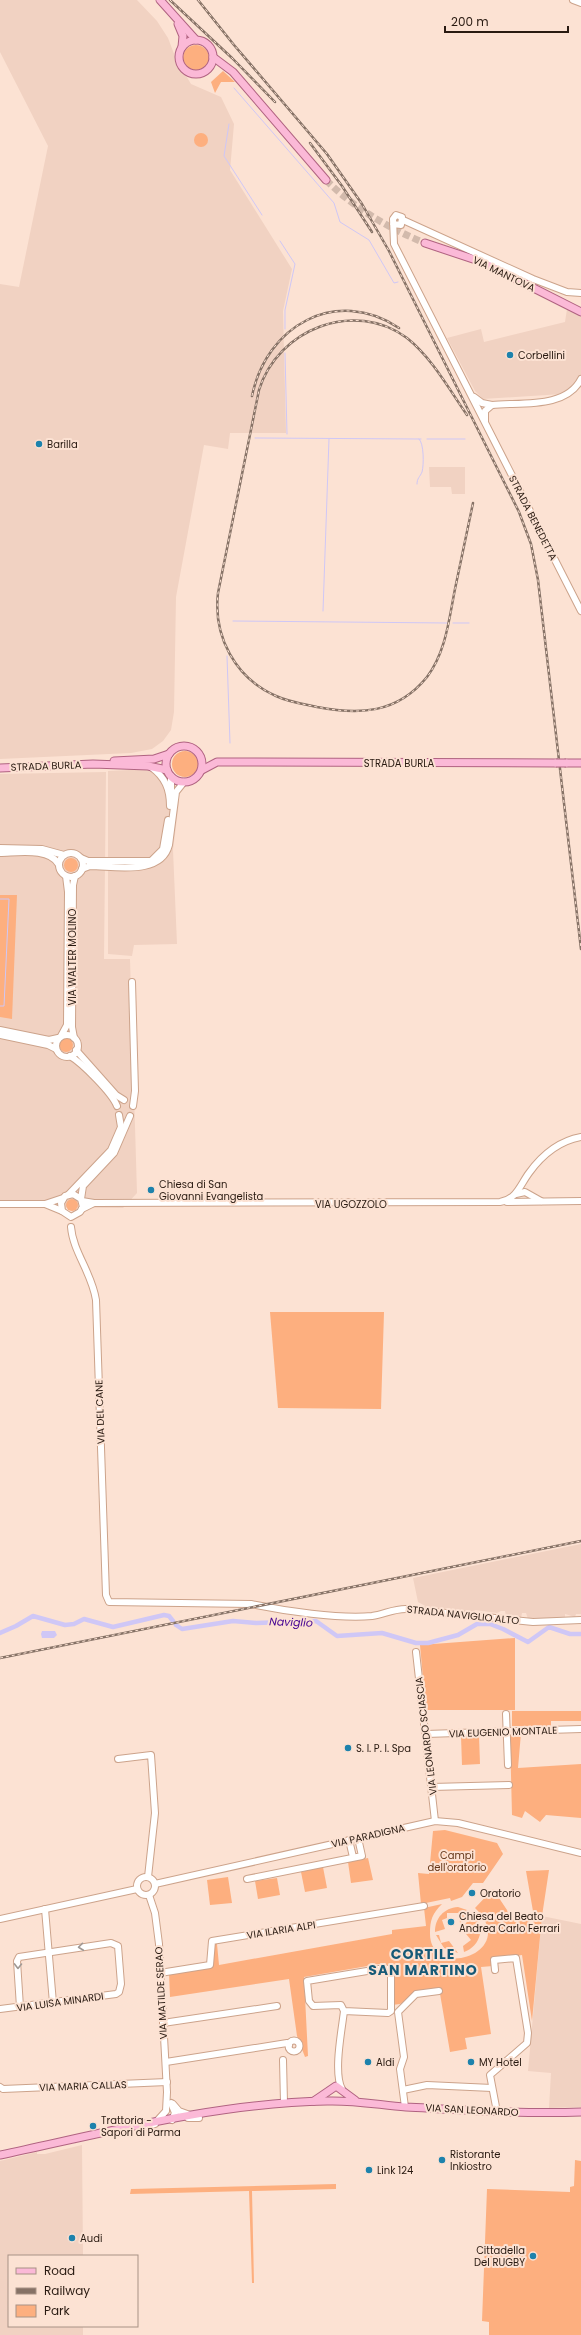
<svg xmlns="http://www.w3.org/2000/svg" width="581" height="2335" viewBox="0 0 581 2335" font-family="Poppins,sans-serif">
  <rect width="100%" height="100%" fill="#fce2d3"/>
  <g fill="#f1d2c2">
    <polygon points="0,0 137,0 157,21 168,38 176,59 191,84 221,97 234,124 230,170 292,269 283,311 286,433 230,433 228,449 204,445 176,597 174,712 171,730 163,741 152,749 131,753 0,759 0,284 19,287 48,146 0,52"/>
    <polygon points="567,309 581,315 581,374 575,384 562,394 483,399 475,391 447,338 481,329 484,342 565,322"/>
    <polygon points="429,467 465,467 465,494 452,494 451,487 430,487"/>
    <polygon points="151,769 165,775 179,802 173,850 177,944 134,945 132,956 108,954 108,771"/>
    <polygon points="106,772 104,959 130,959 137,1193 123,1208 0,1207 0,774"/>
    <polygon points="581,1544 581,1614 576,1614 575,1617 565,1614 565,1618 560,1619 539,1620 539,1618 532,1618 532,1620 528,1619 526,1613 522,1613 521,1618 506,1616 505,1611 501,1611 497,1613 475,1610 473,1613 450,1611 449,1608 429,1608 418,1602 413,1578"/>
    <polygon points="542,1916 581,1924 581,2107 549,2108 551,2073 528,2071"/>
    <polygon points="82,2145 83,2256 9,2256 9,2326 83,2326 83,2335 0,2335 0,2161 37,2152 37,2154 45,2154"/>
  </g>
  <g fill="#fdaf7f">
    <circle cx="196" cy="58" r="13"/>
    <polygon points="223,71 235,82 221,82 215,93 211,82"/>
    <circle cx="201" cy="140" r="7"/>
    <circle cx="185" cy="764" r="13"/>
    <circle cx="71" cy="865" r="7"/>
    <polygon points="0,895 17,895 12,1019 0,1017"/>
    <circle cx="66" cy="1045" r="7"/>
    <circle cx="72" cy="1205" r="6"/>
    <polygon points="270,1312 384,1312 381,1409 278,1408"/>
    <polygon points="515,1638 515,1710 426,1710 420,1645"/>
    <polygon points="512,1711 581,1711 581,1721 551,1721 551,1726 512,1726"/>
    <polygon points="521,1733 518,1768 581,1764 581,1818 546,1815 540,1822 525,1811 522,1818 512,1815 510,1735"/>
    <polygon points="479,1735 480,1764 462,1765 461,1736"/>
    <polygon points="445,1830 497,1843 503,1854 483,1883 473,1883 462,1897 451,1901 450,1898 421,1904 418,1873 429,1874 433,1831"/>
    <polygon points="368,1858 373,1880 351,1883 348,1862"/>
    <polygon points="323,1867 327,1888 305,1892 301,1872"/>
    <path d="M549 1870 542 1916 532 2021 522 1955 493 1959V1966L481 1967 491 2034 465 2038 467 2049 450 2052 439 1988 438 1991 417 1992 400 2004 392 2005 394 1974 385 1963 304 1977 308 2056 305 2057 297 2036 289 1979 170 1997 169 1973 211 1966 213 1943 217 1944 219 1965 392 1934V1930L426 1926 424 1908 442 1904C432 1914 430 1920 430 1934 431 1982 521 1952 475 1908L493 1889 507 1910 510 1920 534 1917 526 1871Z"/>
    <polygon points="228,1877 232,1903 210,1905 207,1880"/>
    <polygon points="277,1878 280,1895 258,1899 255,1881"/>
    <path d="M458 1907 470 1911 460 1923 459 1913H447V1918L442 1920 445 1929 435 1932C435 1918 444 1908 458 1907Z"/>
    <path d="M473 1913C486 1926 481 1946 464 1952L463 1946 471 1940 462 1929Z"/>
    <polygon points="436,1935 439,1935 441,1943 449,1941 458,1953 444,1948"/>
    <polygon points="575,2160 581,2161 581,2335 489,2335 489,2322 482,2321 487,2189 570,2192 570,2187 574,2186"/>
    <polygon points="336,2184 336,2189 252,2191 254,2283 252,2283 249,2191 130,2194 131,2189"/>
  </g>
  <polygon fill="#cfc7f6" points="42,1631 55,1631 57,1635 54,1638 42,1638 41,1634"/>
  <g fill="none" stroke-linecap="round" stroke-linejoin="round">
    <g stroke="#cfc7f6" stroke-width="1">
      <polyline points="234,88 334,203 340,222 369,240 394,283 398,282"/>
      <polyline points="229,124 224,156 262,215"/>
      <polyline points="280,241 295,264 285,310 285,329"/>
      <polyline points="285,353 287,434"/>
      <polyline points="255,438 421,439"/>
      <polyline points="427,439 465,439"/>
      <path d="M417 484C417 478 420 477 422 472 424 465 424 443 419 439"/>
      <polyline points="323,611 329,439"/>
      <polyline points="233,621 447,623"/>
      <polyline points="453,623 469,623"/>
      <polyline points="227,656 230,743"/>
      <polyline points="0,899 9,899 4,1006 0,1006"/>
    </g>
    <g stroke="#cfc7f6" stroke-width="4.5">
      <polyline points="176,1625 182,1629 233,1621 256,1623 316,1621 337,1636 382,1633 416,1643 428,1643 458,1635 477,1624 490,1624 503,1629 528,1642 549,1627 570,1634 581,1634"/>
      <polyline points="0,1633 16,1626 33,1616 65,1625 74,1624 84,1619 113,1627 164,1615 169,1616 173,1621"/>
    </g>
    <path stroke="#d2baac" stroke-width="7" stroke-dasharray="7 3.5" stroke-linecap="butt" d="M326 180C354 208 388 228 425 243"/>
    <defs>
      <g id="minor">
        <polyline points="573,0 581,3"/>
        <polyline points="403,220 533,279 567,292 581,293"/>
        <polyline points="393,224 401,225 402,217 396,215 393,219 394,244 581,611"/>
        <polyline points="474,397 482,403 492,405"/>
        <path d="M485 421V411L492 405C520 402 566 409 581 379"/>
        <path d="M151 767C165 777 170 789 170 806"/>
        <polyline points="171,776 171,799"/>
        <polyline points="0,848 42,849 64,855"/>
        <circle cx="71" cy="865" r="12"/>
        <path d="M0 853C16 853 50 847 59 865"/>
        <polyline points="81,858 88,861 151,861 163,849 168,820"/>
        <path d="M82 869 90 866C115 866 161 876 169 845L176 792 184 782"/>
        <polyline points="132,982 135,1091 133,1106"/>
        <polyline points="0,1030 49,1040 58,1038"/>
        <polyline points="0,1035 48,1045 56,1049"/>
        <circle cx="67" cy="1046" r="11"/>
        <polyline points="61,1036 67,1025 68,892 66,876"/>
        <polyline points="74,1038 72,1027 73,885 75,876"/>
        <polyline points="76,1050 116,1095 124,1100"/>
        <path d="M70 1056C82 1063 112 1093 117 1106"/>
        <polyline points="516,1194 525,1192 541,1201"/>
        <polyline points="68,1195 111,1150 121,1127 119,1115"/>
        <polyline points="81,1199 73,1194 65,1196 61,1203 62,1211 71,1217 80,1212 83,1207 81,1199 83,1186 114,1153 130,1116"/>
        <polyline points="82,1201 94,1203 82,1209"/>
        <polyline points="507,1202 581,1201"/>
        <path d="M94 1203 500 1202C517 1199 520 1185 529 1173 542 1155 559 1141 581 1137"/>
        <polyline points="0,1204 45,1204"/>
        <polyline points="62,1211 45,1204 63,1198"/>
        <path d="M71 1227C73 1252 92 1273 96 1300L106 1595 109 1602 251 1604C285 1611 338 1619 372 1616 385 1614 395 1608 408 1609L533 1622 581 1620"/>
        <polyline points="416,1652 435,1821"/>
        <polyline points="506,1714 508,1765"/>
        <polyline points="426,1734 581,1729"/>
        <polyline points="118,1759 151,1755 155,1813 148,1877"/>
        <polyline points="432,1787 509,1785"/>
        <polyline points="349,1840 353,1857"/>
        <circle cx="146" cy="1886" r="9"/>
        <polyline points="247,1879 362,1856 358,1838"/>
        <polyline points="155,1884 435,1821 458,1823 581,1853"/>
        <polyline points="149,1895 155,1913 159,1944 167,2092 166,2111 156,2122"/>
        <polyline points="45,1909 53,2003"/>
        <polyline points="0,1919 137,1889"/>
        <polyline points="495,1970 494,1960 516,1958 528,2033 527,2043 490,2075 497,2112"/>
        <polyline points="160,1973 210,1965 212,1941 424,1906"/>
        <polyline points="0,2009 116,1994 119,1992 121,1984 118,1946 111,1943 19,1957 17,1961 20,2007"/>
        <polyline points="163,2023 277,2006"/>
        <circle cx="294" cy="2046" r="5.5"/>
        <polyline points="283,2060 284,2103"/>
        <polyline points="166,2062 287,2043 289,2045"/>
        <polyline points="0,2087 3,2089 167,2082"/>
        <path d="M342 2089C333 2073 342 2029 344 2011L341 2005 313 2006 309 2001 307 1981 385 1968 391 1972V2011L388 2013 344 2011"/>
        <polyline points="403,2090 427,2085 492,2088"/>
        <polyline points="171,2103 175,2113 172,2120"/>
        <polyline points="173,2104 179,2111 190,2115"/>
        <polyline points="405,2107 400,2069 404,2057 398,2012 416,1994 439,1991"/>
        <polyline points="188,2118 199,2118"/>
        <polyline points="141,2129 155,2124"/>
      </g>
      <g id="major">
        <polyline points="160,0 196,40"/>
        <polyline points="178,24 183,36 182,47"/>
        <circle cx="196" cy="57" r="17"/>
        <polyline points="213,57 233,72 326,180"/>
        <polyline points="425,243 482,262 581,312"/>
        <circle cx="184" cy="764" r="18"/>
        <polyline points="114,761 154,759 169,754"/>
        <polyline points="566,763 581,763"/>
        <polyline points="0,768 93,764 148,766 167,770"/>
        <polyline points="202,770 217,762 556,763"/>
        <polyline points="314,2101 336,2086 355,2100"/>
        <path d="M0 2155C108 2132 217 2103 327 2101 353 2100 380 2105 406 2107 464 2110 523 2114 581 2112"/>
      </g>
    </defs>
    <use href="#minor" stroke="#cca38b" stroke-width="8"/>
    <use href="#major" stroke="#b06381" stroke-width="9"/>
    <use href="#minor" stroke="#fff" stroke-width="6"/>
    <use href="#major" stroke="#fbb9d7" stroke-width="7"/>
    <defs>
      <g id="rail">
        <polyline points="170,0 232,58 275,102"/>
        <polyline points="198,0 234,45 327,154 362,204 389,251 519,512 531,544 538,580 581,949"/>
        <polyline points="310,143 342,186 372,232"/>
        <path d="M252 396C266 326 336 286 399 328"/>
        <path d="M467 415C449 389 432 358 407 338 354 299 278 329 259 390L218 593C213 636 235 678 276 696 289 702 303 704 317 707 359 715 397 714 427 677 446 652 449 619 455 589 461 560 467 531 473 503"/>
        <polyline points="0,1658 581,1541"/>
      </g>
    </defs>
    <use href="#rail" stroke="#867266" stroke-width="2.5"/>
    <use href="#rail" stroke="#fce2d3" stroke-width="1" stroke-dasharray="3" stroke-linecap="butt"/>
    <defs>
      <polyline id="major-bridge" points="556,763 566,763"/>
    </defs>
    <use href="#major-bridge" stroke="#b06381" stroke-width="9" stroke-linecap="butt"/>
    <use href="#major-bridge" stroke="#fbb9d7" stroke-width="7"/>
  </g>
  <defs><path id="oneway-chevron" d="M-2-3.5L2.5 0L-2 3.5" fill="none" stroke-width="1.6" stroke-linecap="round" stroke-linejoin="round"/></defs>
  <g stroke="#9f9894">
    <use href="#oneway-chevron" transform="translate(81 1947) rotate(173)"/>
    <use href="#oneway-chevron" transform="translate(18 1966) rotate(91)"/>
  </g>
  <g fill="#1d82ac" stroke="#fce2d3" stroke-width="1.5">
    <circle cx="510" cy="355" r="4"/>
    <circle cx="39" cy="444" r="4"/>
    <circle cx="151" cy="1190" r="4"/>
    <circle cx="348" cy="1748" r="4"/>
    <circle cx="472" cy="1893" r="4"/>
    <circle cx="451" cy="1922" r="4"/>
    <circle cx="368" cy="2062" r="4"/>
    <circle cx="471" cy="2062" r="4"/>
    <circle cx="93" cy="2126" r="4"/>
    <circle cx="442" cy="2160" r="4"/>
    <circle cx="369" cy="2170" r="4"/>
    <circle cx="72" cy="2238" r="4"/>
    <circle cx="533" cy="2256" r="4"/>
  </g>
  <g text-anchor="middle" dominant-baseline="central" stroke-width="4" stroke-linejoin="round" paint-order="stroke">
    <g font-size="10" fill="#291a11" stroke="#fce2d3">
      <text transform="translate(504 274) rotate(26)">VIA MANTOVA</text>
      <text transform="translate(533 518) rotate(63)">STRADA BENEDETTA</text>
      <text x="399" y="763">STRADA BURLA</text>
      <text transform="translate(46 766) rotate(-2)">STRADA BURLA</text>
      <text transform="translate(72 957) rotate(-90)">VIA WALTER MOLINO</text>
      <text x="351" y="1204">VIA UGOZZOLO</text>
      <text transform="translate(100 1412) rotate(-92)">VIA DEL CANE</text>
      <text transform="translate(463 1615) rotate(6)">STRADA NAVIGLIO ALTO</text>
      <text transform="translate(503 1732) rotate(-2)">VIA EUGENIO MONTALE</text>
      <text transform="translate(426 1736) rotate(-97)">VIA LEONARDO SCIASCIA</text>
      <text transform="translate(368 1836) rotate(-13)">VIA PARADIGNA</text>
      <text transform="translate(281 1930) rotate(-9)">VIA ILARIA ALPI</text>
      <text transform="translate(161 1993) rotate(-93)">VIA MATILDE SERAO</text>
      <text transform="translate(60 2002) rotate(-8)">VIA LUISA MINARDI</text>
      <text transform="translate(83 2086) rotate(-2)">VIA MARIA CALLAS</text>
      <text transform="translate(472 2110) rotate(3)">VIA SAN LEONARDO</text>
    </g>
    <g font-size="10" fill="#291a11" stroke="#fce2d3" text-anchor="start">
      <text x="518" y="355">Corbellini</text>
      <text x="47" y="444">Barilla</text>
      <text x="159" y="1184">Chiesa di San<tspan x="159" dy="12">Giovanni Evangelista</tspan></text>
      <text x="356" y="1748">S. I. P. I. Spa</text>
      <text x="480" y="1893">Oratorio</text>
      <text x="459" y="1916">Chiesa del Beato<tspan x="459" dy="12">Andrea Carlo Ferrari</tspan></text>
      <text x="376" y="2062">Aldi</text>
      <text x="479" y="2062">MY Hotel</text>
      <text x="101" y="2120">Trattoria -<tspan x="101" dy="12">Sapori di Parma</tspan></text>
      <text x="450" y="2154">Ristorante<tspan x="450" dy="12">Inkiostro</tspan></text>
      <text x="377" y="2170">Link 124</text>
      <text x="80" y="2238">Audi</text>
      <text x="525" y="2250" text-anchor="end">Cittadella<tspan x="525" dy="12">Del RUGBY</tspan></text>
    </g>
    <g font-size="10" fill="#633517" stroke="#fce2d3">
      <text x="457" y="1855">Campi<tspan x="457" dy="12">dell'oratorio</tspan></text>
    </g>
    <g font-size="11" font-style="italic" fill="#430092" stroke="#fce2d3">
      <text transform="translate(291 1622) rotate(2)">Naviglio</text>
    </g>
    <g font-size="14" font-weight="bold" letter-spacing="1" fill="#175a77" stroke="#fce2d3">
      <text x="423" y="1954">CORTILE<tspan x="423" dy="16">SAN MARTINO</tspan></text>
    </g>
  </g>
  <rect x="8" y="2255" width="130" height="72" fill="#fce2d3" stroke="#a89285"/>
  <rect x="16" y="2268" width="20" height="6" fill="#fbb9d7" stroke="#a89285"/>
  <text x="44" y="2275" font-size="12" fill="#291a11">Road</text>
  <rect x="16" y="2288" width="20" height="6" fill="#867266" stroke="#a89285"/>
  <text x="44" y="2295" font-size="12" fill="#291a11">Railway</text>
  <rect x="16" y="2305" width="20" height="12" fill="#fdaf7f" stroke="#a89285"/>
  <text x="44" y="2315" font-size="12" fill="#291a11">Park</text>
  <path d="M445 26v6h123v-6" fill="none" stroke="#291a11" stroke-width="2"/>
  <text x="451" y="26" font-size="12" fill="#291a11" stroke="#fce2d3" stroke-width="3" paint-order="stroke">200 m</text>
</svg>
